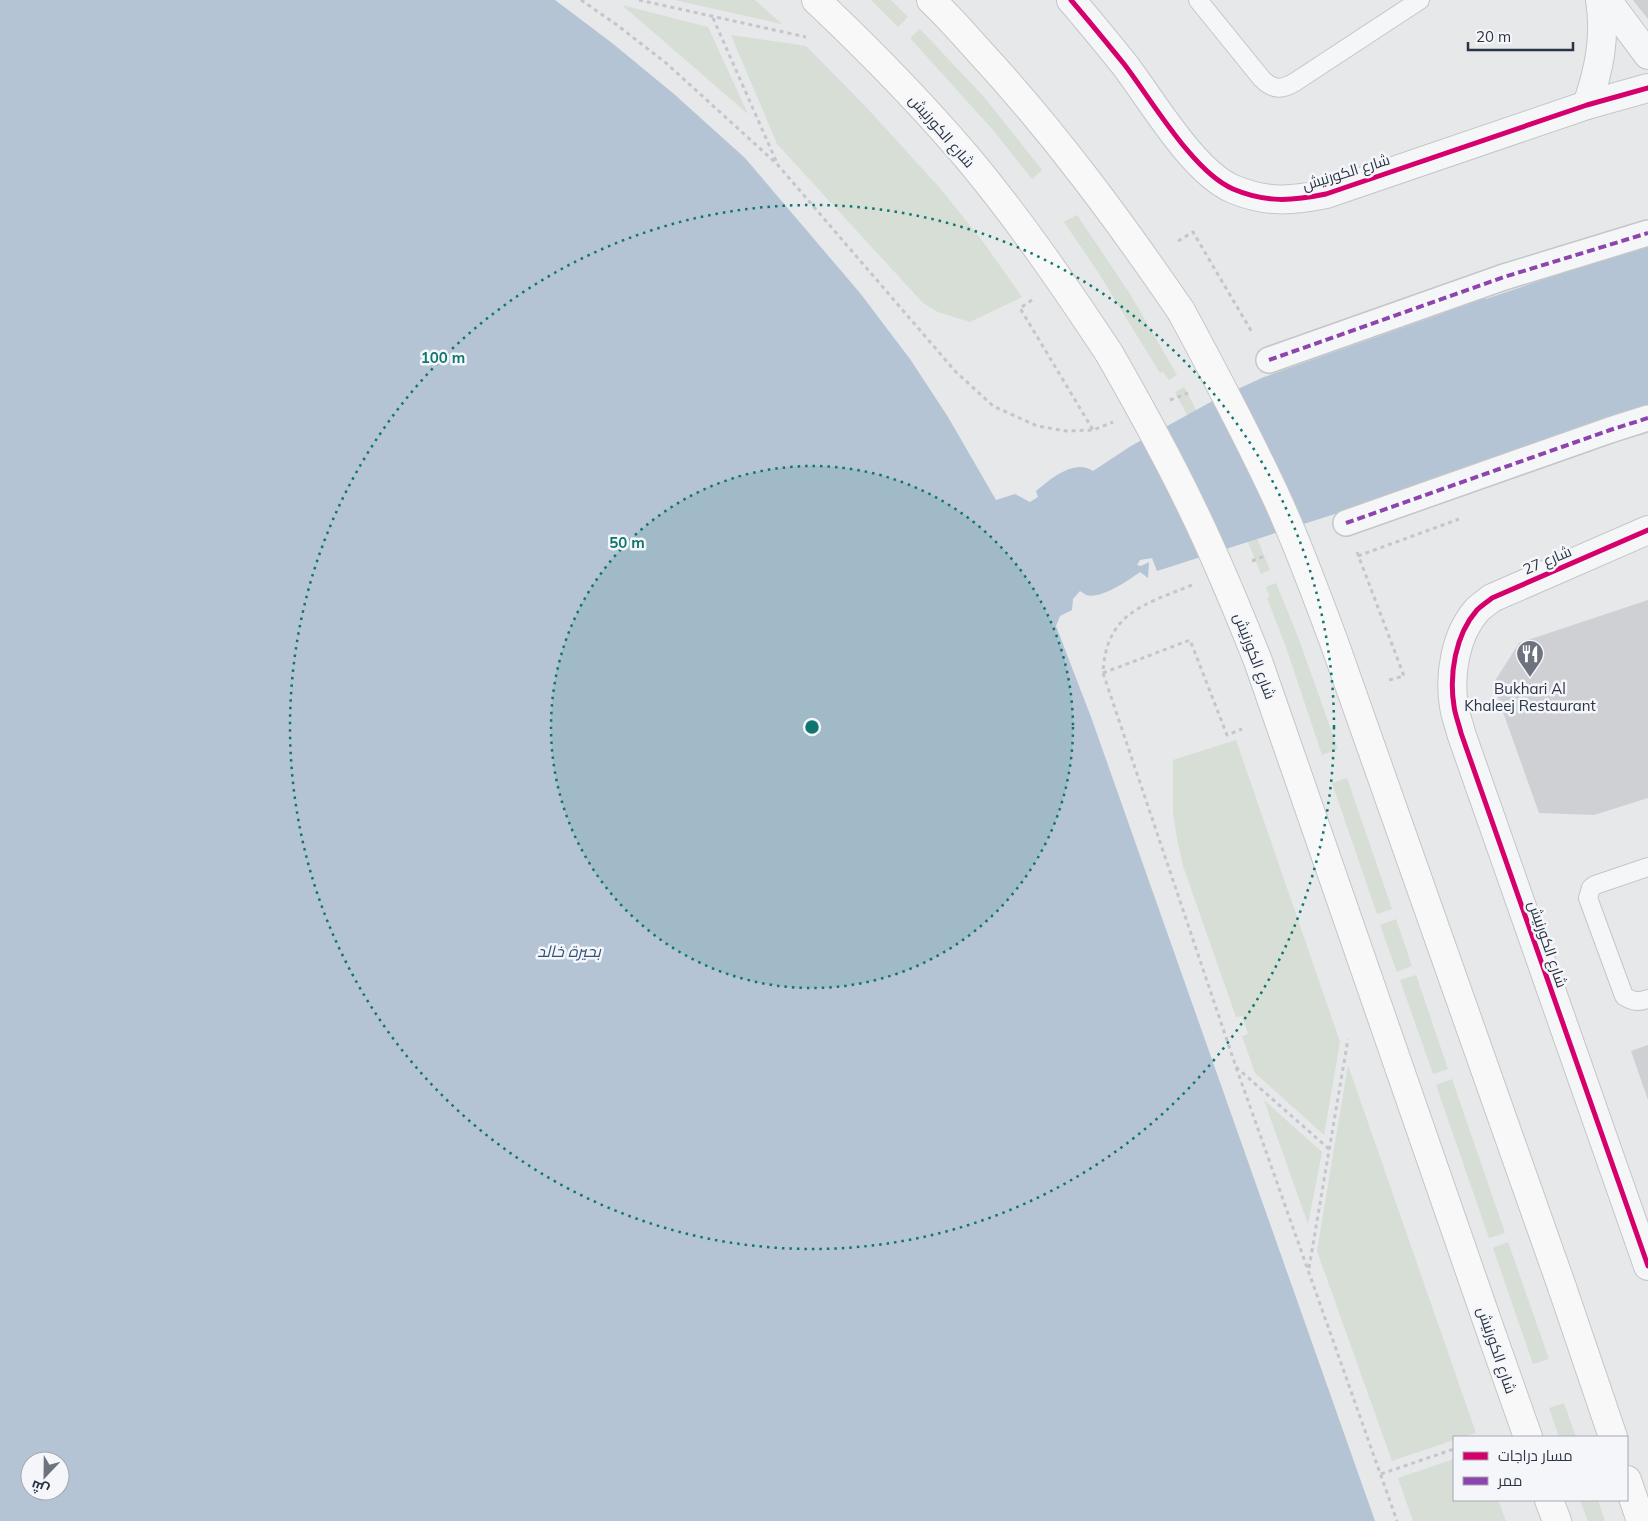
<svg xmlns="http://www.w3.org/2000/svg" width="1648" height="1521" viewBox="0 0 1648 1521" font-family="Mulish,Cairo,sans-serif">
  <rect width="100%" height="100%" fill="#e6e8ea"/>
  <g fill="#d6ded6">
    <polygon points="675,0 755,0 782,24"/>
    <polygon points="871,0 891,0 908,17 898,27"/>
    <polygon points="622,5 708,27 748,114"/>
    <polygon points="920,29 984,97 1042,170 1032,179 993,130 910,38"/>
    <polygon points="731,35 806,46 867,108 938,186 981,239 1022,297 970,322 938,312 923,303 777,144"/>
    <polygon points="1077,215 1130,294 1177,375 1169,380 1163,372 1160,373 1098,272 1064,222"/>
    <path d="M1184 387C1216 446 1245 507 1270 570L1261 574C1236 511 1206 451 1175 392Z"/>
    <polygon points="1276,583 1298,637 1338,749 1322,755 1287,650 1267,598 1270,597 1266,587"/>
    <polygon points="1236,740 1340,1042 1324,1135 1255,1073 1242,1036 1248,1034 1242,1016 1236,1017 1183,866 1177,839 1173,813 1173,760"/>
    <polygon points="1347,778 1392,909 1377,914 1332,783"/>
    <polygon points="1396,919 1412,966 1397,972 1380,925"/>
    <polygon points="1416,975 1448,1069 1433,1074 1400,980"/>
    <polygon points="1348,1065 1476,1433 1463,1437 1454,1437 1454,1440 1392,1461 1317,1251"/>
    <polygon points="1452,1079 1505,1233 1489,1238 1436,1085"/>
    <polygon points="1264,1100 1322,1152 1308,1224"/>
    <polygon points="1508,1242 1549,1359 1533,1364 1493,1248"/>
    <polygon points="1564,1403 1576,1437 1559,1437 1549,1408"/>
    <polygon points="1454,1459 1454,1500 1498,1500 1506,1521 1413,1521 1398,1478"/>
    <polygon points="1580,1500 1598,1500 1605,1521 1588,1521"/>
  </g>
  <path fill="#b4c4d5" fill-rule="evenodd" d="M0 0H555L612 43 674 94 745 158 860 293 910 359 948 417 996 500 1015 494 1030 502 1038 497 1036 491C1050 479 1075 458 1093 471L1131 446 1218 398 1264 377 1444 313 1441 304 1481 289 1486 299 1648 244V406L1338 513 1157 571 1152 558 1140 560 1137 565 1141 566 1149 562 1148 578 1140 572C1129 580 1100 600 1086 595 1084 594 1082 592 1080 591L1073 599 1072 610 1060 616 1056 626 1091 717 1375 1521H0ZM30 1461H60V1491H30Z"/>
  <g fill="#ced0d3">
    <polygon points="1633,0 1648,0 1648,19"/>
    <polygon points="1648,600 1648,798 1594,815 1539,813 1493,684 1519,643"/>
    <polygon points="1648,1045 1648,1100 1631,1051"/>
  </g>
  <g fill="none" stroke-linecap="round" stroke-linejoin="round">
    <defs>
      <g id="service">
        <path d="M1198 0 1262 79C1273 90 1282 90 1295 82L1420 0"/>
        <path d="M1648 867 1595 885 1591 888 1588 898 1624 996C1633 1002 1638 1002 1648 999"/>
      </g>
      <g id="pedestrian">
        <polyline points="1269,360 1504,277 1648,233"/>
        <polyline points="1346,523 1610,430 1648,418"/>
      </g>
      <g id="minor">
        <path d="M1071 0C1089 21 1107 43 1124 64 1151 99 1193 172 1233 189 1266 203 1292 201 1326 194L1587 105 1648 88"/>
        <polyline points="1607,0 1648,55"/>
        <path d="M1587 105C1599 70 1606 37 1600 0"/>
        <path d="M1648 530 1492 598C1487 602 1481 606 1477 610 1455 635 1449 675 1454 706 1455 715 1459 724 1461 733L1648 1266"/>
      </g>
      <g id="secondary">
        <path d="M816 0C869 50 919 101 966 156 1018 218 1064 285 1109 353"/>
        <path d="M931 0C948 16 963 33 978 50 1054 132 1118 219 1181 311"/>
        <polyline points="1562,1287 1613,1437"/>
        <polyline points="1493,1338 1528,1437"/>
        <polyline points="1627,1480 1641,1521"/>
        <polyline points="1549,1500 1557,1521"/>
      </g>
    </defs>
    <use href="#service" stroke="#c4c6c8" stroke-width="20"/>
    <use href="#pedestrian" stroke="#c4c6c8" stroke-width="28"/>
    <use href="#minor" stroke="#c4c6c8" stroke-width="30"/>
    <use href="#secondary" stroke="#c4c6c8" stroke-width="30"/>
    <g stroke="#c5c6ca" stroke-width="3" stroke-dasharray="4 4" stroke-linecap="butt">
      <polyline points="581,0 617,25 666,63 777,164 955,371 993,406 1037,426 1066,431 1093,430 1113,422"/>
      <polyline points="639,0 806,37"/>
      <polyline points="713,18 777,163"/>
      <polyline points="1178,241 1193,232 1253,334"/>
      <polyline points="1032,300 1020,308 1093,430"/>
      <polyline points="1170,400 1188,393"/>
      <polyline points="1357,552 1404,676 1389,680"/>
      <polyline points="1358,556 1459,519"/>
      <polyline points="1252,561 1267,555"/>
      <path d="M1192 585C1144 605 1106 612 1103 673L1236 1067 1397 1521"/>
      <polyline points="1103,673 1190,640 1227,735 1242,729"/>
      <polyline points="1236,1067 1329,1149"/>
      <polyline points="1309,1268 1348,1039"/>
      <polyline points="1381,1474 1454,1449"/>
    </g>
    <use href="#service" stroke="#f5f6f7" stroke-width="18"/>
    <use href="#pedestrian" stroke="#f5f6f7" stroke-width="25"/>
    <use href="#minor" stroke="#f5f6f7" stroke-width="28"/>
    <use href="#secondary" stroke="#f8f8f8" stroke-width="28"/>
    <defs>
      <g id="secondary-bridge">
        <path d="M1181 311C1215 374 1248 436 1278 501 1299 547 1316 594 1334 642L1562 1287"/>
        <path d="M1109 353C1137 402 1165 452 1190 504 1215 555 1237 608 1258 661L1493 1338"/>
      </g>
    </defs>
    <use href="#secondary-bridge" stroke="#c4c6c8" stroke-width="30" stroke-linecap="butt"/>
    <use href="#secondary-bridge" stroke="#f8f8f8" stroke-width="28"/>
    <g stroke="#8e44ad" stroke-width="4" stroke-dasharray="8 4" stroke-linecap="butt">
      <polyline points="1269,360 1504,277 1648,233"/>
      <polyline points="1346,523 1610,430 1648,418"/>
    </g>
    <defs>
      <g id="cycleway">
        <path d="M1071 0C1089 21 1107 43 1124 64 1151 99 1193 172 1233 189 1266 203 1292 201 1326 194L1587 105 1648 88"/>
        <path d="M1648 530 1492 598C1487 602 1481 606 1477 610 1455 635 1449 675 1454 706 1455 715 1459 724 1461 733L1648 1266"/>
      </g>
    </defs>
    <use href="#cycleway" stroke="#f4f6f9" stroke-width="8"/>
    <use href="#cycleway" stroke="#d6006c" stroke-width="5"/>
  </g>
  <circle cx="812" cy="727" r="261" fill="#0f766e" fill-opacity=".12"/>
  <g fill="none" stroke="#0f766e" stroke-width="2.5" stroke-dasharray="2.5 5">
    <circle cx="812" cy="727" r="261"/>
    <circle cx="812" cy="727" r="522"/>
  </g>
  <defs>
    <symbol id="restaurant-pin" viewBox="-11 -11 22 30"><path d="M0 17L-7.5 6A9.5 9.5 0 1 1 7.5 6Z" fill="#6c737f" stroke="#f4f6f9"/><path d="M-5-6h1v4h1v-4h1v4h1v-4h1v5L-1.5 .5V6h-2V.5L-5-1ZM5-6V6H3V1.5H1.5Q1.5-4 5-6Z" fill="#fff"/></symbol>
  </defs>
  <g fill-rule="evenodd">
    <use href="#restaurant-pin" x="1514" y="638" width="32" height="43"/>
  </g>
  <g text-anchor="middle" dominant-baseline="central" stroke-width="5" stroke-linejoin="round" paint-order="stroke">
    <g font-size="15" fill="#2b3445" stroke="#f4f6f9">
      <text transform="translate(942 131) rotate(49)">شارع الكورنيش</text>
      <text transform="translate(1346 172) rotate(-17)">شارع الكورنيش</text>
      <text transform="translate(1547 560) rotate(-23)">شارع 27</text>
      <text transform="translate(1255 656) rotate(69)">شارع الكورنيش</text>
      <text transform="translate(1548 944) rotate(71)">شارع الكورنيش</text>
      <text transform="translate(1497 1350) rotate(71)">شارع الكورنيش</text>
    </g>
    <g font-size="15" fill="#2b3445" stroke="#f4f6f9">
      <text x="1530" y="688">Bukhari Al<tspan x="1530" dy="17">Khaleej Restaurant</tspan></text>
    </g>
    <g font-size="16" font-style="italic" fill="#34527a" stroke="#f4f6f9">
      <text x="569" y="951">بحيرة خالد</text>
    </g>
  </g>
  <circle cx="812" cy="727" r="8" fill="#0f766e" stroke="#f4f6f9" stroke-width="2.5"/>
  <g font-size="15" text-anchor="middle" font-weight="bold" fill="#0f766e" stroke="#f4f6f9" stroke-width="5" stroke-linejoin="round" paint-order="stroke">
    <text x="443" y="363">100 m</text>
    <text x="627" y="548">50 m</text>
  </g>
  <rect x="1453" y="1436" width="175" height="65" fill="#f4f6f9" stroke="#a4a8b1"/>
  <rect x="1463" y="1452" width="25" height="8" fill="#d6006c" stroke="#a4a8b1"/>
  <text x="1498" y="1461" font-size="15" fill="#2b3445">مسار دراجات</text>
  <rect x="1463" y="1477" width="25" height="8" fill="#8e44ad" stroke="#a4a8b1"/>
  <text x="1498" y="1486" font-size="15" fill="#2b3445">ممر</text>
  <g transform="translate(45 1476) rotate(202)"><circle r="24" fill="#f4f6f9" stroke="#a4a8b1"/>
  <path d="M0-4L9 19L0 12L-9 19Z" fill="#6c737f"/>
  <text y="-8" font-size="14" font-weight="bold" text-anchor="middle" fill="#2b3445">ش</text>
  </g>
  <path d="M1468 42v8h105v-8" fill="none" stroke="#2b3445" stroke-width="2.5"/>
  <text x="1476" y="42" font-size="15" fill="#2b3445" stroke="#f4f6f9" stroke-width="4" paint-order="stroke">20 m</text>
</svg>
